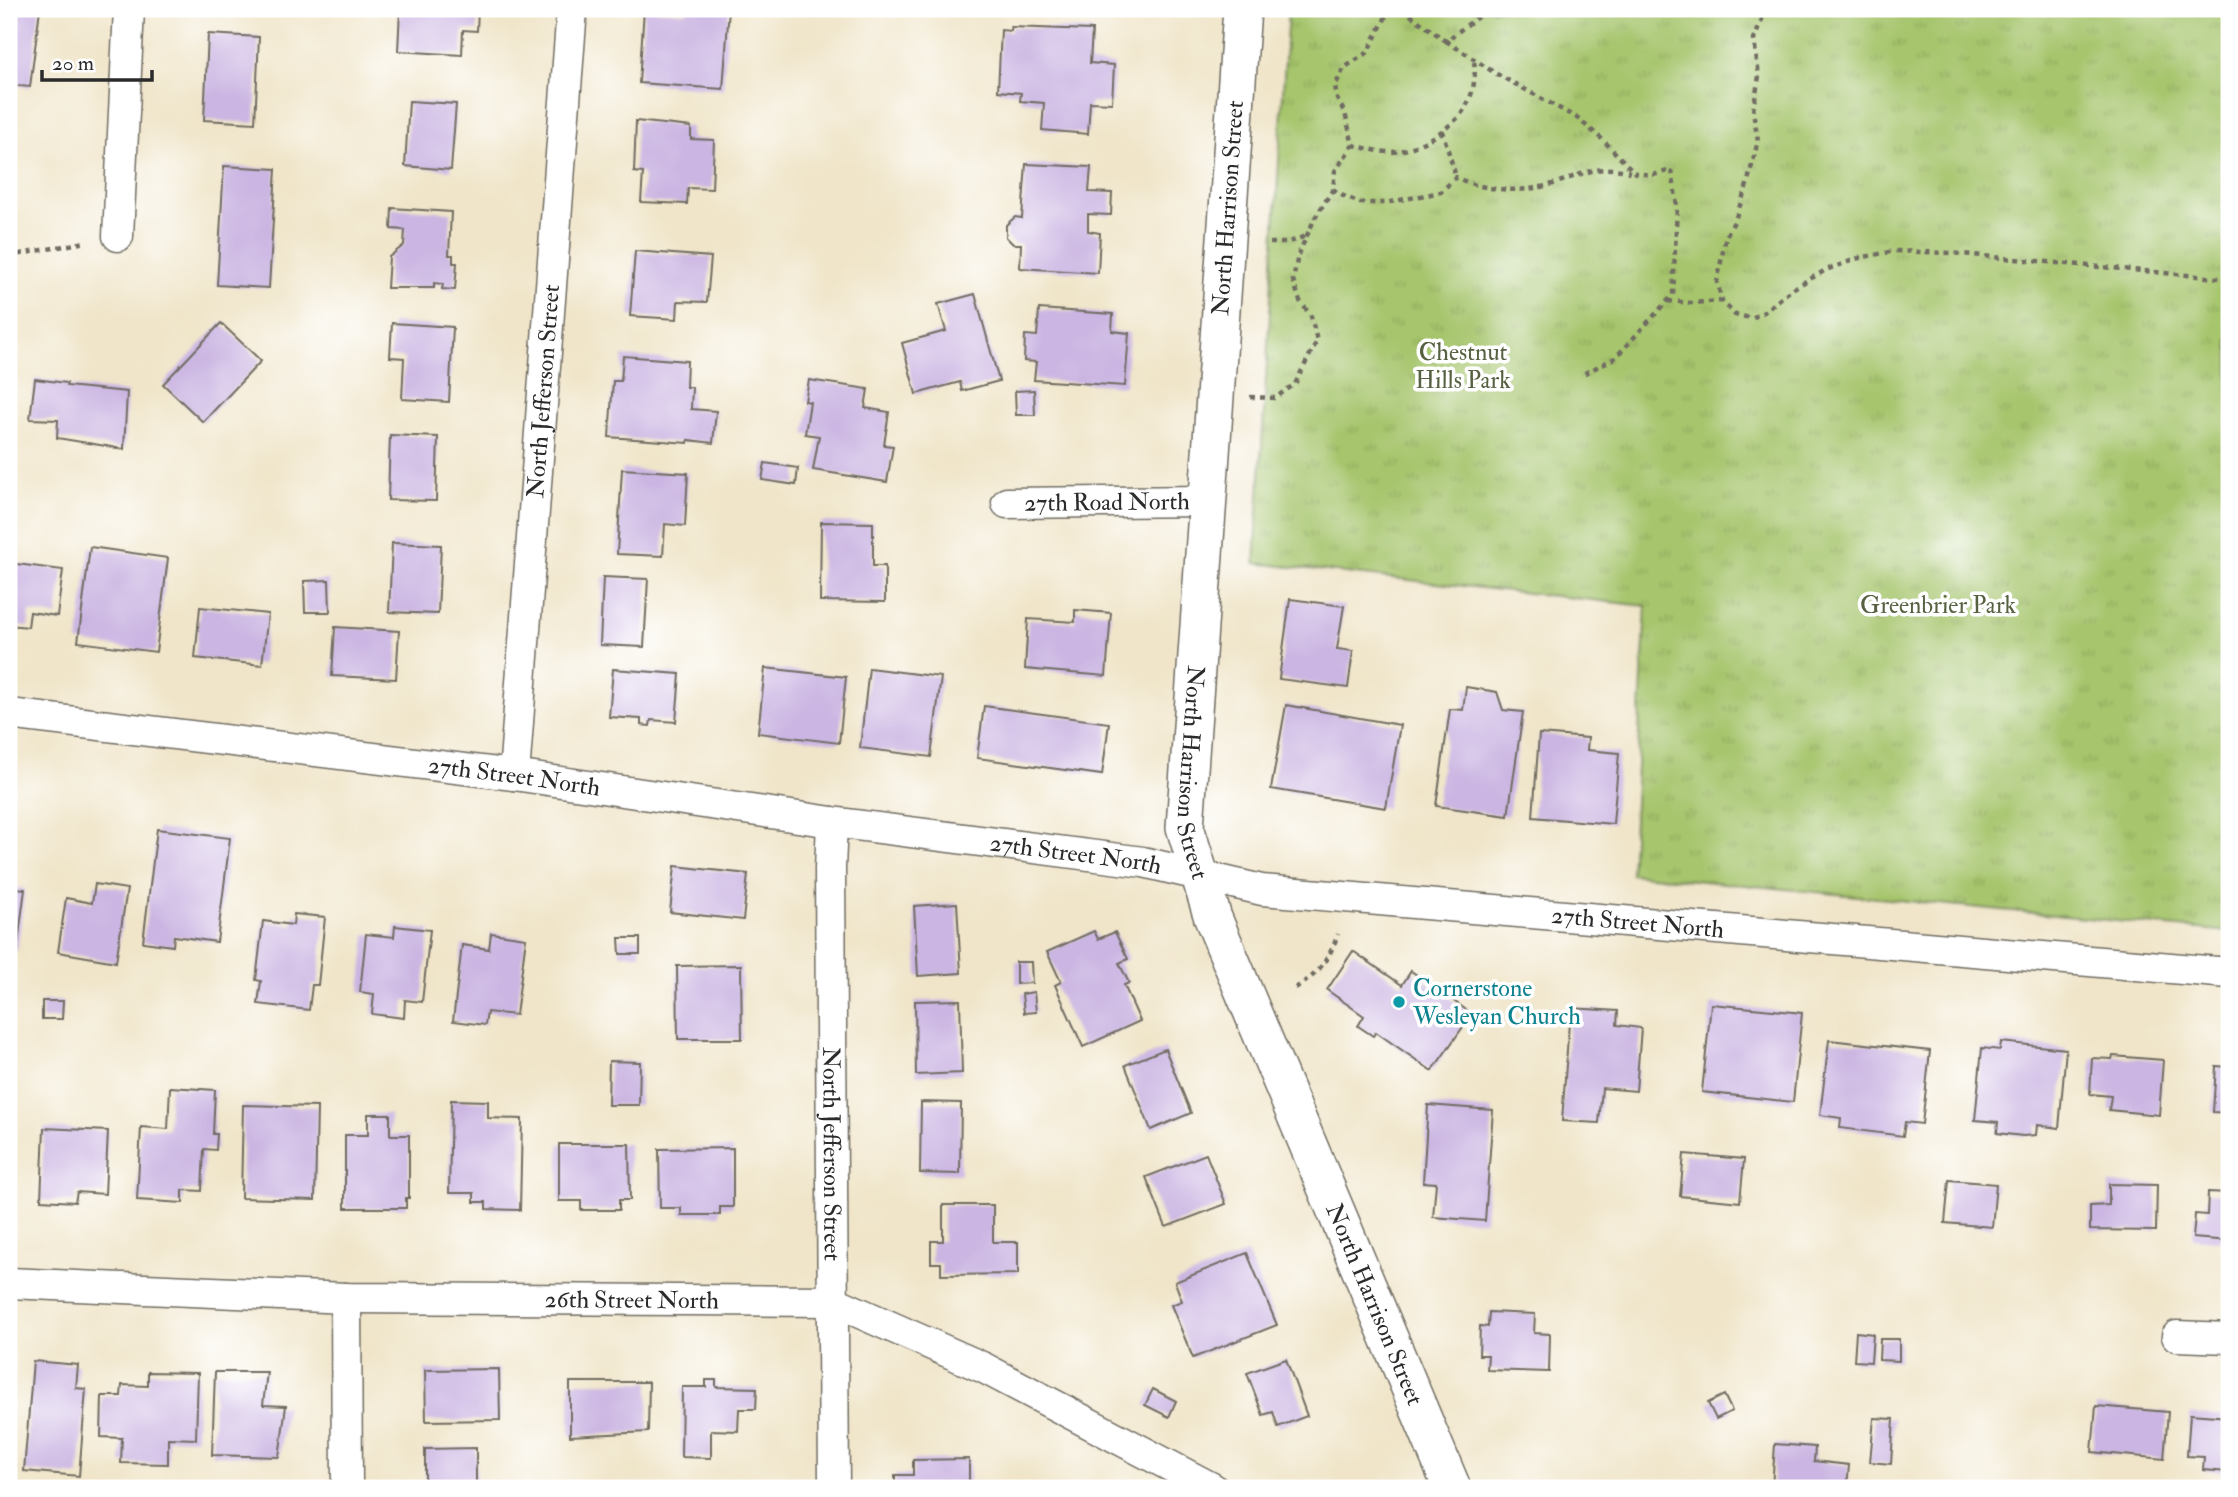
<svg xmlns="http://www.w3.org/2000/svg" width="2238" height="1497" viewBox="0 0 2238 1497" font-family="'IM FELL Double Pica',serif">
  <defs>
    <pattern id="park-tufts" width="24" height="20" patternUnits="userSpaceOnUse" patternTransform="scale(1.75)"><rect width="24" height="20" fill="#a6c56c"/><path d="M3 7l-1-3M5 7V3M7 7l1-3M15 17l-1-3M17 17v-4M19 17l1-3" fill="none" stroke="#8fa95e"/></pattern>
  </defs>
  <rect width="100%" height="100%" fill="#fff"/>
  <filter id="ink" filterUnits="userSpaceOnUse"><feTurbulence type="fractalNoise" baseFrequency=".0143" numOctaves="2"/><feDisplacementMap in="SourceGraphic" scale="14" xChannelSelector="R" yChannelSelector="G"/><feConvolveMatrix kernelMatrix="1 2 1 2 8 2 1 2 1" color-interpolation-filters="sRGB"/></filter>
  <filter id="wash" filterUnits="userSpaceOnUse"><feTurbulence type="fractalNoise" baseFrequency=".00686" numOctaves="4" result="noise"/><feDisplacementMap in="SourceGraphic" scale="28" xChannelSelector="R" yChannelSelector="G"/><feGaussianBlur stdDeviation="1.57" result="paint"/><feColorMatrix in="noise" values="0 0 0 0 0 0 0 0 0 0 0 0 0 0 0 0 0 1.4 0 .05"/><feComposite in="paint" operator="in"/></filter>
  <g filter="url(#wash)">
    <rect width="100%" height="100%" fill="#f0e5c9"/>
    <polygon fill="url(#park-tufts)" stroke="#68784c" stroke-width="2" points="1288,9 2229,9 2229,932 1631,874 1646,606 1255,563"/>
    <g id="blocks">
      <g fill="#cbb5e2">
        <polygon points="9,9 40,9 30,87 9,85"/>
        <polygon points="400,9 478,9 477,31 463,30 462,55 398,51"/>
        <polygon points="644,9 686,12 686,9 729,9 723,89 639,83"/>
        <polygon points="1011,27 1092,30 1090,63 1114,65 1112,103 1090,102 1088,134 1042,130 1044,103 1020,101 1021,93 998,91 1001,30 1011,31"/>
        <polygon points="208,34 259,37 255,123 204,120"/>
        <polygon points="409,101 456,104 451,170 405,166"/>
        <polygon points="636,121 691,127 691,139 714,140 712,189 688,188 687,204 641,202 643,173 634,172"/>
        <polygon points="1026,164 1091,167 1089,192 1112,193 1111,215 1088,214 1088,231 1100,233 1098,273 1020,268 1021,244 1013,244 1006,237 1006,225 1015,217 1022,218"/>
        <polygon points="224,166 276,169 269,288 217,285"/>
        <polygon points="392,208 451,212 449,255 453,255 453,263 457,263 455,290 442,289 443,284 434,283 434,288 387,288 389,257 404,245 405,230 391,229"/>
        <polygon points="635,251 711,257 707,302 678,301 677,319 630,316"/>
        <polygon points="975,294 999,381 962,391 960,382 916,394 902,343 946,331 938,304"/>
        <polygon points="1039,309 1113,314 1112,331 1129,333 1125,386 1034,380 1036,362 1024,361 1025,335 1037,336"/>
        <polygon points="221,323 261,361 203,422 163,384"/>
        <polygon points="392,323 453,327 449,402 402,399 404,358 390,357"/>
        <polygon points="623,356 687,361 686,387 692,387 691,409 716,411 713,443 688,440 688,443 609,437 613,381 621,381"/>
        <polygon points="35,379 67,383 66,386 127,392 124,449 57,438 58,420 30,419"/>
        <polygon points="809,380 868,389 865,408 889,412 884,445 893,446 887,482 813,470 819,436 805,434 810,402 805,401"/>
        <polygon points="1034,390 1035,415 1016,415 1015,391"/>
        <polygon points="390,435 438,437 436,501 388,500"/>
        <polygon points="765,463 798,468 796,485 762,480"/>
        <polygon points="622,469 688,473 685,526 665,524 663,556 617,554"/>
        <polygon points="821,522 873,523 873,566 885,566 885,602 820,601"/>
        <polygon points="392,543 441,545 438,614 389,612"/>
        <polygon points="90,547 168,558 156,652 78,642"/>
        <polygon points="9,563 63,570 57,616 30,612 28,627 9,625"/>
        <polygon points="603,577 648,579 644,647 600,645"/>
        <polygon points="329,580 330,612 305,612 304,581"/>
        <polygon points="1290,599 1344,606 1337,649 1353,651 1348,688 1279,679"/>
        <polygon points="200,607 268,614 262,665 195,658"/>
        <polygon points="1075,610 1111,613 1106,676 1025,669 1028,619 1075,622"/>
        <polygon points="335,627 399,631 396,679 332,676"/>
        <polygon points="765,668 846,677 839,743 758,733"/>
        <polygon points="869,668 941,677 931,757 860,748"/>
        <polygon points="613,669 680,674 676,722 651,720 650,726 641,725 641,719 609,717"/>
        <polygon points="1466,687 1497,692 1503,710 1523,712 1508,816 1436,806 1450,709 1463,710"/>
        <polygon points="1286,705 1400,725 1386,808 1271,789"/>
        <polygon points="984,706 1109,723 1102,775 977,758"/>
        <polygon points="1539,734 1588,738 1587,750 1619,753 1613,824 1533,817"/>
        <polygon points="157,829 230,838 217,942 174,936 173,946 143,942"/>
        <polygon points="675,866 748,874 743,920 670,912"/>
        <polygon points="95,884 127,889 116,962 58,952 66,898 92,903"/>
        <polygon points="9,887 25,889 17,951 9,950"/>
        <polygon points="957,903 961,973 918,976 914,906"/>
        <polygon points="294,914 325,917 318,985 312,985 309,1010 258,1004 261,981 256,980 263,921 293,925"/>
        <polygon points="395,926 430,930 422,1002 405,1000 404,1018 372,1014 374,994 360,992 366,934 394,937"/>
        <polygon points="1094,931 1098,939 1115,932 1128,959 1119,963 1129,983 1124,985 1140,1021 1083,1047 1055,985 1061,982 1047,952"/>
        <polygon points="491,933 526,938 516,1015 487,1012 485,1025 453,1021 462,945 489,949"/>
        <polygon points="619,938 640,938 640,954 620,954"/>
        <polygon points="1353,951 1402,985 1411,971 1472,1014 1432,1071 1376,1032 1373,1036 1358,1026 1364,1016 1327,990"/>
        <polygon points="1016,962 1031,962 1032,983 1016,984"/>
        <polygon points="741,965 742,1039 678,1039 677,966"/>
        <polygon points="1034,992 1036,1012 1024,1013 1022,994"/>
        <polygon points="960,1000 962,1073 916,1075 915,1001"/>
        <polygon points="42,1001 63,1001 62,1019 42,1019"/>
        <polygon points="1711,1004 1802,1013 1793,1102 1702,1092"/>
        <polygon points="1570,1008 1618,1011 1617,1025 1641,1028 1636,1091 1602,1088 1599,1123 1562,1121"/>
        <polygon points="1829,1040 1930,1051 1922,1124 1905,1122 1903,1136 1840,1128 1841,1118 1820,1115"/>
        <polygon points="2001,1042 2066,1049 2059,1128 2037,1125 2036,1135 2023,1136 1997,1133 1998,1122 1975,1120 1982,1048 2000,1050"/>
        <polygon points="1165,1049 1191,1113 1151,1130 1125,1065"/>
        <polygon points="2113,1056 2163,1060 2159,1115 2109,1110 2111,1096 2090,1094 2092,1058 2112,1059"/>
        <polygon points="609,1061 640,1062 639,1105 608,1105"/>
        <polygon points="2216,1066 2229,1067 2229,1113 2213,1112"/>
        <polygon points="170,1087 215,1090 213,1134 217,1134 216,1150 204,1149 202,1191 183,1190 183,1203 137,1200 141,1127 168,1129"/>
        <polygon points="451,1100 488,1101 488,1118 522,1119 520,1210 486,1209 486,1202 474,1202 474,1193 449,1193"/>
        <polygon points="921,1102 961,1103 960,1174 920,1173"/>
        <polygon points="243,1105 317,1107 315,1200 241,1198"/>
        <polygon points="1428,1105 1493,1110 1485,1221 1433,1217 1436,1183 1423,1182"/>
        <polygon points="368,1114 390,1114 390,1135 409,1135 409,1198 406,1198 406,1208 345,1208 345,1135 368,1135"/>
        <polygon points="44,1128 108,1131 105,1194 77,1192 75,1202 41,1200"/>
        <polygon points="559,1144 629,1144 630,1200 619,1200 619,1210 581,1210 581,1201 559,1201"/>
        <polygon points="733,1148 733,1207 720,1207 720,1215 681,1215 681,1208 660,1208 659,1149"/>
        <polygon points="1206,1154 1226,1204 1166,1227 1146,1177"/>
        <polygon points="1684,1154 1744,1159 1740,1202 1680,1196"/>
        <polygon points="1949,1180 1996,1184 1992,1227 1945,1223"/>
        <polygon points="2109,1184 2157,1185 2156,1231 2090,1230 2090,1206 2109,1205"/>
        <polygon points="2208,1192 2229,1193 2229,1241 2193,1238 2195,1214 2207,1215"/>
        <polygon points="943,1205 993,1205 993,1242 1018,1242 1018,1274 941,1275 941,1263 931,1263 931,1241 943,1241"/>
        <polygon points="1247,1253 1277,1325 1193,1358 1171,1305 1182,1301 1175,1282"/>
        <polygon points="1489,1312 1535,1314 1534,1333 1550,1334 1549,1372 1487,1370 1488,1355 1479,1355 1480,1326 1488,1327"/>
        <polygon points="1856,1332 1873,1334 1871,1362 1854,1361"/>
        <polygon points="1880,1339 1899,1339 1899,1361 1879,1360"/>
        <polygon points="1286,1359 1307,1416 1278,1427 1273,1412 1263,1415 1247,1373"/>
        <polygon points="33,1361 78,1365 76,1388 86,1389 79,1476 24,1471"/>
        <polygon points="499,1369 500,1420 426,1421 425,1370"/>
        <polygon points="148,1372 198,1373 196,1439 168,1438 168,1464 121,1463 122,1438 101,1437 102,1396 121,1396 122,1385 148,1386"/>
        <polygon points="215,1372 267,1372 263,1405 286,1406 279,1457 212,1455"/>
        <polygon points="706,1380 716,1380 716,1387 757,1388 756,1409 739,1409 738,1431 711,1430 711,1458 681,1457 682,1387 706,1387"/>
        <polygon points="570,1382 649,1382 648,1432 570,1436"/>
        <polygon points="1153,1389 1176,1401 1169,1417 1145,1405"/>
        <polygon points="1724,1395 1732,1411 1716,1419 1708,1403"/>
        <polygon points="2096,1406 2168,1412 2164,1459 2092,1452"/>
        <polygon points="2190,1414 2229,1417 2229,1472 2203,1470 2204,1457 2187,1456"/>
        <polygon points="1874,1418 1894,1419 1891,1464 1870,1462"/>
        <polygon points="1775,1444 1815,1447 1814,1461 1849,1465 1847,1488 1772,1488"/>
        <polygon points="476,1448 476,1488 425,1488 425,1449"/>
        <polygon points="969,1459 969,1488 895,1488 895,1475 913,1475 913,1460"/>
        <polygon points="1577,1479 1581,1488 1555,1488"/>
      </g>
    </g>
  </g>
  <g filter="url(#ink)">
    <use href="#blocks" fill-opacity="0" stroke="#706c62" stroke-width="2"/>
    <g fill="none" stroke-linecap="round" stroke-linejoin="round">
      <defs>
        <g id="minor">
          <polyline points="118,236 129,9"/>
          <path id="s1" d="M1007 503 1206 501"/>
          <path id="s2" d="M9 714 514 775 832 822 1143 862 1262 890 2229 973"/>
          <path id="s3" d="M514 775 572 9"/>
          <path id="s4" d="M832 822 830 869 834 1488"/>
          <path id="s5" d="M9 1283 346 1298 833 1301 984 1368 1212 1488"/>
          <polyline points="346,1298 347,1488"/>
          <polyline points="2177,1336 2229,1338"/>
        </g>
        <g id="tertiary">
          <path id="s6" d="M1242 9 1185 827 1213 918 1452 1488"/>
        </g>
      </defs>
      <use href="#minor" stroke="#706c62" stroke-width="33"/>
      <use href="#tertiary" stroke="#706c62" stroke-width="40"/>
      <g stroke="#706c62" stroke-width="4.5" stroke-dasharray="5 5" stroke-linecap="butt">
        <polyline points="1402,9 1446,41 1488,9"/>
        <polyline points="1766,9 1754,40 1759,76 1753,111 1758,141 1747,185 1735,220 1726,236 1717,282 1722,301 1735,315 1752,318 1764,312 1792,289 1826,270 1859,258 1894,251 1951,253 2229,279"/>
        <polyline points="1446,41 1495,73 1577,118 1602,139 1635,173 1653,175 1672,170 1677,206 1673,295 1615,358 1583,374"/>
        <polyline points="1442,130 1456,177"/>
        <path d="M1353 145C1365 148 1379 152 1391 152 1413 152 1455 127 1465 108 1474 93 1476 77 1474 60"/>
        <path d="M1333 189 1341 195 1360 203H1385L1441 192 1456 177C1477 189 1511 192 1536 188 1573 182 1591 161 1630 172"/>
        <polyline points="1270,243 1286,243 1306,236"/>
        <polyline points="9,256 86,242"/>
        <polyline points="1668,301 1692,303 1722,301"/>
        <polyline points="1250,397 1275,398 1295,384 1317,341 1311,316 1300,301 1293,280 1298,255 1315,218 1333,189 1335,171 1353,145 1345,113 1337,99 1335,86 1344,68 1367,53 1390,9"/>
        <path d="M1295 988C1318 976 1330 957 1338 934"/>
      </g>
      <use href="#minor" stroke="#fff" stroke-width="30"/>
      <use href="#tertiary" stroke="#fff" stroke-width="37"/>
    </g>
  </g>
  <circle fill="#0f9aa8" stroke="#fff" stroke-width="2.5" cx="1399" cy="1002" r="7"/>
  <g text-anchor="middle" dominant-baseline="central" stroke-width="7" stroke-linejoin="round" paint-order="stroke">
    <g font-size="24" fill="#2b2b2b" stroke="#fff">
      <text transform="translate(1228 208) rotate(-86)">North Harrison Street</text>
      <text stroke="none"><textPath href="#s3" startOffset="385">North Jefferson Street</textPath></text>
      <text stroke="none"><textPath href="#s1" startOffset="100">27th Road North</textPath></text>
      <text stroke="none"><textPath href="#s6" startOffset="766">North Harrison Street</textPath></text>
      <text stroke="none"><textPath href="#s2" startOffset="509">27th Street North</textPath></text>
      <text stroke="none"><textPath href="#s2" startOffset="1076">27th Street North</textPath></text>
      <text stroke="none"><textPath href="#s2" startOffset="1643">27th Street North</textPath></text>
      <text stroke="none"><textPath href="#s4" startOffset="332">North Jefferson Street</textPath></text>
      <text stroke="none"><textPath href="#s5" startOffset="623">26th Street North</textPath></text>
      <text stroke="none"><textPath href="#s6" startOffset="1334">North Harrison Street</textPath></text>
    </g>
    <g font-size="24" fill="#566142" stroke="#fff">
      <text x="1463" y="352">Chestnut<tspan x="1463" dy="28">Hills Park</tspan></text>
      <text x="1938" y="605">Greenbrier Park</text>
    </g>
    <g font-size="24" fill="#0d838f" stroke="#fff" text-anchor="start">
      <text x="1413" y="988">Cornerstone<tspan x="1413" dy="28">Wesleyan Church</tspan></text>
    </g>
  </g>
  <rect width="2238" height="1497" fill="none" stroke="#fff" stroke-width="35"/>
  <path d="M42 70v10h110v-10" fill="none" stroke="#2b2b2b" stroke-width="3.5"/>
  <text x="52" y="70" font-size="21" fill="#2b2b2b" stroke="#ffffff" stroke-width="5" paint-order="stroke">20 m</text>
</svg>
